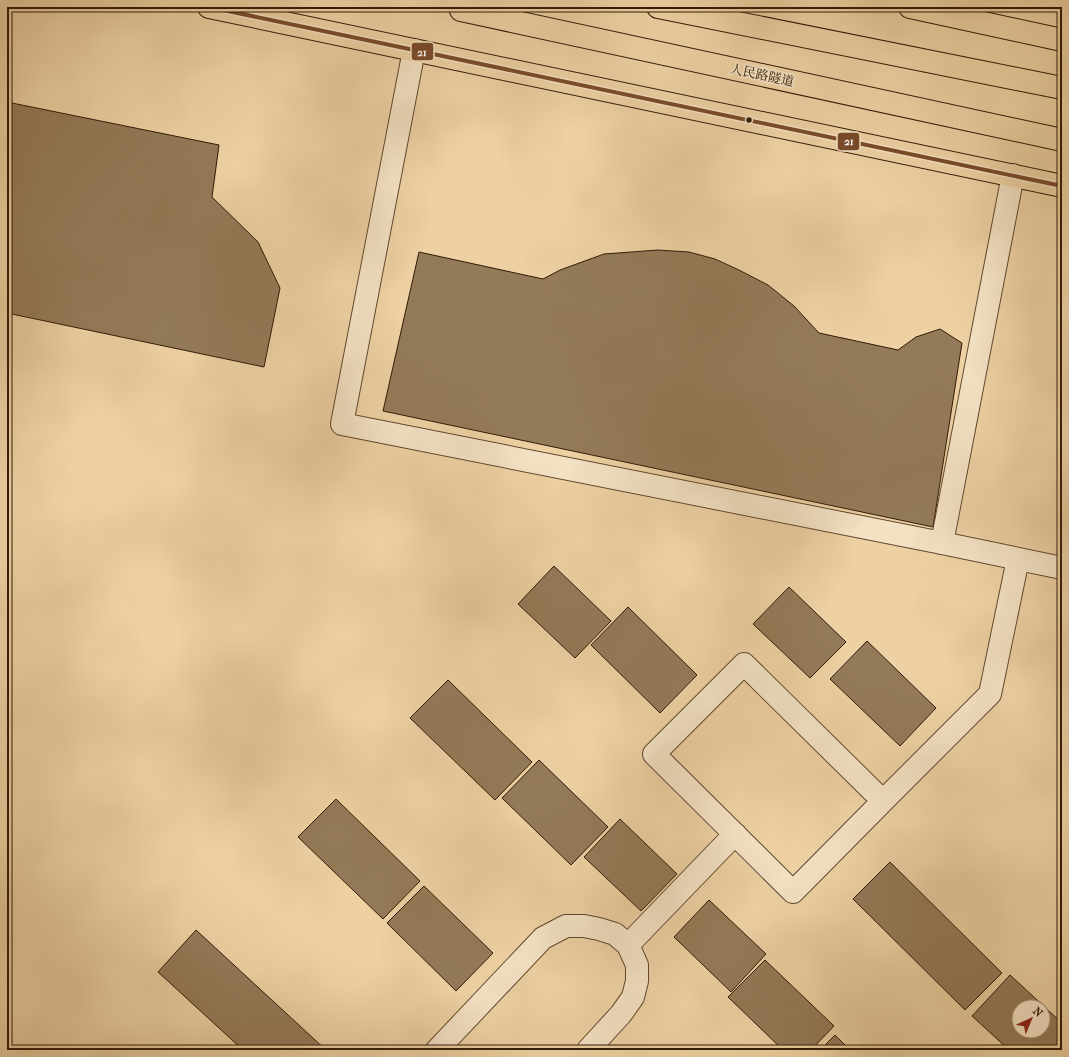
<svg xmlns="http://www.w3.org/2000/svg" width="1069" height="1057" viewBox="0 0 1069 1057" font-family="'IM FELL French Canon','Noto Serif SC',serif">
  <rect width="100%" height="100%" fill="#edd1a3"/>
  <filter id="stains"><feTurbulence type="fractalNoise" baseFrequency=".005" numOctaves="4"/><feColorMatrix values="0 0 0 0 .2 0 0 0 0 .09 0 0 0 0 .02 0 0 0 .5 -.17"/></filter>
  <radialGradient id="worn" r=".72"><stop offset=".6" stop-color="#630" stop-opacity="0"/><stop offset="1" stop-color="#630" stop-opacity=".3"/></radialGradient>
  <g fill="#937a58" stroke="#311b07" fill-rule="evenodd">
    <polygon points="7,102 219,145 212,197 258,242 280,288 264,367 7,313"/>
    <polygon points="658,250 689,252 715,259 739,270 768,285 794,306 819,333 898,350 916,337 940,329 962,343 933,527 383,411 419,252 543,279 560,270 604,254"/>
    <polygon points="554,566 611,621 575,658 518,604"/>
    <polygon points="789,587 846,642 810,678 753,624"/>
    <polygon points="628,607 697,675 660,713 591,645"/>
    <polygon points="867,641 936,708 900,746 830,679"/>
    <polygon points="448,680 532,762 495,800 410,718"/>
    <polygon points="539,760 608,827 571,865 502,798"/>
    <polygon points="336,799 420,881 383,919 298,837"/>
    <polygon points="620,819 677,874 641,911 584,857"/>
    <polygon points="890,862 1002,973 965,1010 853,899"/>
    <polygon points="424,886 493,953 456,991 387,923"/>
    <polygon points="709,900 766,954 731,992 674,937"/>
    <polygon points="196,930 326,1050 243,1050 158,972"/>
    <polygon points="765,960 834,1026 811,1050 783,1050 728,997"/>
    <path d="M1010 975 1062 1023V1050H1009L972 1016ZM1019 1007H1043V1031H1019Z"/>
    <polygon points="835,1035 850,1050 820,1050"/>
  </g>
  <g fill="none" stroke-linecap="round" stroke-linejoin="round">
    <defs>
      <g id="minor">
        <polyline points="414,50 342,424 942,543 1013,175"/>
        <polyline points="942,543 1062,568"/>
        <polyline points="883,801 793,892 654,754 744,664 883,801 990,694 1018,559"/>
        <polyline points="628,945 735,834"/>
        <polyline points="437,1050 543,938 566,926 584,926 599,929 615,934 628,945 637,965 637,981 633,997 621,1014 588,1050"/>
      </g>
      <g id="primary">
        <polyline points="209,7 1062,186"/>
        <polyline points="658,7 1062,88"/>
        <polyline points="910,7 1062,40"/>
        <polyline points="461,10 1062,140"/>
      </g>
    </defs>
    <use href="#minor" stroke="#60482e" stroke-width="24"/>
    <use href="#primary" stroke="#311b07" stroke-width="24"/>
    <use href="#minor" stroke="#f3e1c3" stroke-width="22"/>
    <use href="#primary" stroke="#edd1a3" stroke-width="22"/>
    <defs>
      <polyline id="bus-1" points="209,7 1062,186"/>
    </defs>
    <use href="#bus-1" stroke="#f3e1c3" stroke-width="7"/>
    <use href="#bus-1" stroke="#7a4b2a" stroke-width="4"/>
  </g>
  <circle fill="#311b07" stroke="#f3e1c3" stroke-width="1.5" cx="749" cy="120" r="3.5"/>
  <g text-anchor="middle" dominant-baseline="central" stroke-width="3.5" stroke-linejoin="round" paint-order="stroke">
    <g font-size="13" fill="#311b07" stroke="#f3e1c3">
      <text transform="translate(762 75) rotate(12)">人民路隧道</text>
    </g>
  </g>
  <g stroke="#f3e1c3" stroke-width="1.5">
    <rect x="411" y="42" width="23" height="19" rx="4" fill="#7a4b2a"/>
    <rect x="837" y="132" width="23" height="19" rx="4" fill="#7a4b2a"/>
  </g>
  <g font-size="11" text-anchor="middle" font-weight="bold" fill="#fff">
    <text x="422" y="56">21</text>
    <text x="849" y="145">21</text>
  </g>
  <rect width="1069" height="1057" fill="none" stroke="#edd1a3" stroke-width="24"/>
  <rect x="8" y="8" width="1053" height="1041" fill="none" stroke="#311b07" stroke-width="2"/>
  <rect x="12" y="12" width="1045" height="1033" fill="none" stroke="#311b07"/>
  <g transform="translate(1031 1019) rotate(44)"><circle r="19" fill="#f3e1c3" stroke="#a59278"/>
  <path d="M0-3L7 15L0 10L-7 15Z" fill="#8f2418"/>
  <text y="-6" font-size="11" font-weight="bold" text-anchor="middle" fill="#311b07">N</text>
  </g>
  <rect width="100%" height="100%" filter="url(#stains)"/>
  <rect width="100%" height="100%" fill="url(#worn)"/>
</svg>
